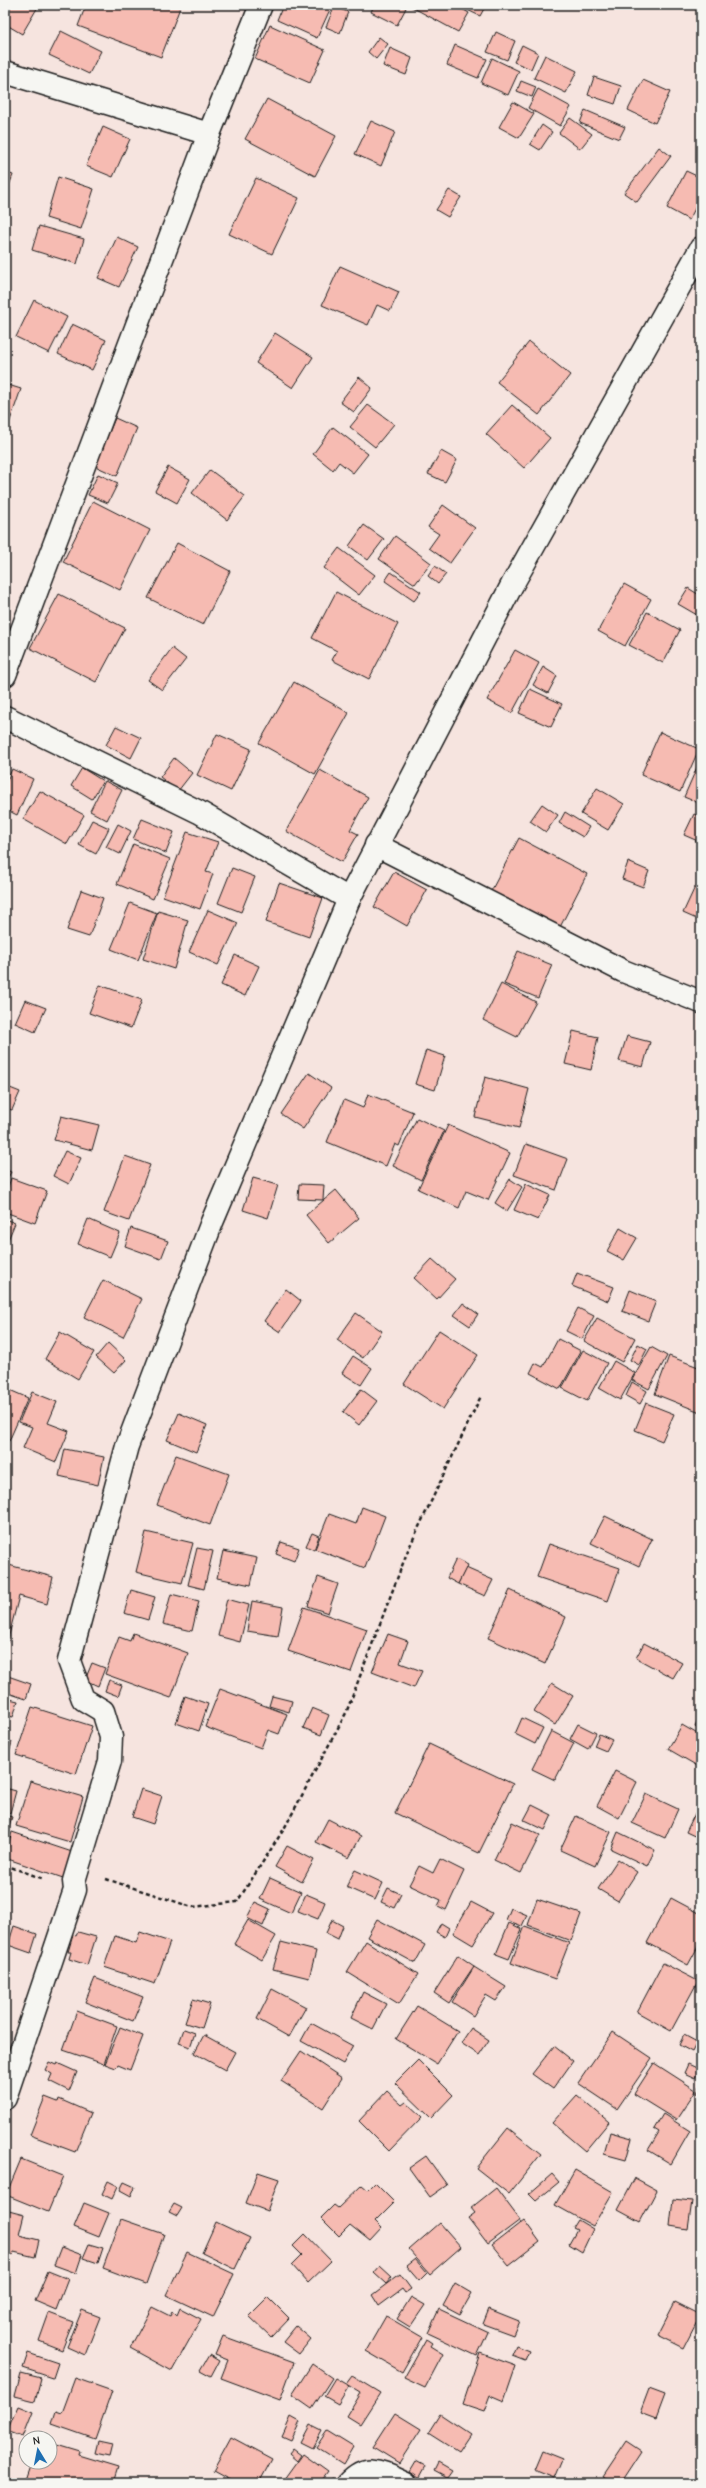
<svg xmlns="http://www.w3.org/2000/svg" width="706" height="2488" viewBox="0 0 706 2488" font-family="'Comic Neue',sans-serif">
  <rect width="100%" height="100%" fill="#f6e4df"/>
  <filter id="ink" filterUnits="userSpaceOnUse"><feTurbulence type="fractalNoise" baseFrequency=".025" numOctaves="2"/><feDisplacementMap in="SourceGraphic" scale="8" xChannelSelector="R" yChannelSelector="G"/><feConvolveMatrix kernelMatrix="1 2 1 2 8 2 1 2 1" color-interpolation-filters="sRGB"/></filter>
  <g filter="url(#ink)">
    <g fill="#f6bbb2" stroke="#1c1c1c">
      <polygon points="12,5 39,5 22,34 5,24 5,18"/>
      <polygon points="86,5 181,5 161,57 78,26"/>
      <polygon points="283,5 332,5 317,38 277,20"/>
      <polygon points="374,5 400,5 406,8 397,25 371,12"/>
      <polygon points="408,5 455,5 469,13 458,32"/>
      <polygon points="457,5 486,5 480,16"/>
      <polygon points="334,7 348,12 340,33 326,27"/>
      <polygon points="270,25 325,50 310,83 255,59"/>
      <polygon points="61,31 101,51 89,74 49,55"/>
      <polygon points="496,32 515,41 507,60 487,52"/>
      <polygon points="379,37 388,44 376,59 368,52"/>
      <polygon points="455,45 487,59 478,78 447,65"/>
      <polygon points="522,45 538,53 531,69 514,62"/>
      <polygon points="390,48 412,58 406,75 383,66"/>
      <polygon points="545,55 577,71 566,93 534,78"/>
      <polygon points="492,58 519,71 508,95 481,83"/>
      <polygon points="594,77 621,86 615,104 588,95"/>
      <polygon points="643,80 670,92 655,123 628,110"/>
      <polygon points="521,81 536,87 532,97 517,91"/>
      <polygon points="538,89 571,107 560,126 528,108"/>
      <polygon points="267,99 336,136 315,176 245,139"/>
      <polygon points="513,102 534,114 519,138 499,127"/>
      <polygon points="585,110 625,127 619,139 580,123"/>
      <polygon points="570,118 592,134 580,149 559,133"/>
      <polygon points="371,121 395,132 381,166 355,154"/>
      <polygon points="542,125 552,132 540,150 530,144"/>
      <polygon points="103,127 130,139 113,177 86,166"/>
      <polygon points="659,147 671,156 637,202 624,193"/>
      <polygon points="686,171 701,178 701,197 689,220 667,208"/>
      <polygon points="5,172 13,175 5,196"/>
      <polygon points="58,177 94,189 81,229 46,218"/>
      <polygon points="256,178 299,198 272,254 229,234"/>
      <polygon points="449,190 461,197 448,217 436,210"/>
      <polygon points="39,226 84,239 77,264 32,250"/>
      <polygon points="117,237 138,247 119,287 98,278"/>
      <polygon points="340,266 399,292 390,311 377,305 368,325 322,305"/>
      <polygon points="34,300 67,317 49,353 16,337"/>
      <polygon points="72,324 106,340 92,370 58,354"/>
      <polygon points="275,333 313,357 293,388 256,363"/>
      <polygon points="529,342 570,375 539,415 497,382"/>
      <polygon points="359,377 372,388 354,412 340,402"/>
      <polygon points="5,384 21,389 5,435"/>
      <polygon points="368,405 394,424 375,447 350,427"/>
      <polygon points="512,405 550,438 524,468 486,434"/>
      <polygon points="115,418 137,428 117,476 95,466"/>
      <polygon points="333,427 368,454 353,473 339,462 333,470 313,454"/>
      <polygon points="441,451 457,460 445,482 428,474"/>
      <polygon points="168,467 190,479 177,503 155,491"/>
      <polygon points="210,470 245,496 227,520 192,493"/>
      <polygon points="98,474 118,483 108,503 88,495"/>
      <polygon points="93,501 150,530 120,590 63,562"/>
      <polygon points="443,505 475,528 450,563 429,548 439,534 428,527"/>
      <polygon points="364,525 384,539 368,560 349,546"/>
      <polygon points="395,536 431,563 415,584 379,559"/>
      <polygon points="177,543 230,571 203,625 148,598"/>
      <polygon points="339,548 375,575 359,595 324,568"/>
      <polygon points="435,566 446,574 438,584 428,576"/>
      <polygon points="391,572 421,592 414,601 385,581"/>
      <polygon points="624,584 651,599 625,646 598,631"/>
      <polygon points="688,588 701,596 701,608 697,615 678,604"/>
      <polygon points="336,592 398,624 369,679 332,660 337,651 312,638"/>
      <polygon points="59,594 125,628 96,682 30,648"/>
      <polygon points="647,612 680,630 663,663 629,645"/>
      <polygon points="172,648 186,659 162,690 148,680"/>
      <polygon points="515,650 539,663 512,713 487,700"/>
      <polygon points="543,667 557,676 548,693 533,685"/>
      <polygon points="294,682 349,713 315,774 259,743"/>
      <polygon points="530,689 562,704 551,727 519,713"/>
      <polygon points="116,726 141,738 131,758 106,745"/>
      <polygon points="660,732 699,749 680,792 641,775"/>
      <polygon points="217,734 251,749 231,791 197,775"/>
      <polygon points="174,758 192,773 178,791 160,777"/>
      <polygon points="701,758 701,804 684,797"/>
      <polygon points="5,763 9,765 5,774"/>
      <polygon points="82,768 103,781 92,799 71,786"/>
      <polygon points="12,769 33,779 17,815 5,809 5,785"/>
      <polygon points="320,770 368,797 350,830 358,834 342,862 286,831"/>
      <polygon points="105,781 122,790 107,820 90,811"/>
      <polygon points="597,788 624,804 608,830 581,814"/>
      <polygon points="40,791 84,815 67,844 23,819"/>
      <polygon points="542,804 558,815 546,832 530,821"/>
      <polygon points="565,812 589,827 583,837 559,823"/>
      <polygon points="694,814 701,817 700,842 684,835"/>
      <polygon points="142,819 174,832 166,853 133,839"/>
      <polygon points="92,820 109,828 96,854 79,845"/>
      <polygon points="118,824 131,831 120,854 106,847"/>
      <polygon points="187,832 218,842 206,872 213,874 200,909 163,896"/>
      <polygon points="519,838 587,874 558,931 489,895"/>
      <polygon points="133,844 170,859 153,899 117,884"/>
      <polygon points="628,862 649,871 643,887 622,879"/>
      <polygon points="232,868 255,877 241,912 218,903"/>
      <polygon points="394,872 427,890 407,926 374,907"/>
      <polygon points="279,883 323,898 309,937 266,922"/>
      <polygon points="695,887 701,890 701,921 683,913"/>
      <polygon points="81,890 103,898 89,937 67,930"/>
      <polygon points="130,903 157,913 138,960 111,949"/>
      <polygon points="208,910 238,923 218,965 189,952"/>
      <polygon points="158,911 188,920 174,969 143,959"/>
      <polygon points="518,951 552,965 538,998 504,984"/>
      <polygon points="235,955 259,966 245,996 221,985"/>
      <polygon points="501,984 536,1002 517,1037 483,1020"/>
      <polygon points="100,985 142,1000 131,1028 89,1013"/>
      <polygon points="25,1000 46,1008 35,1032 15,1023"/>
      <polygon points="573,1031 598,1037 591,1070 565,1064"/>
      <polygon points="627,1036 650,1042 643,1067 619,1061"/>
      <polygon points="426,1050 445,1056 435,1090 415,1084"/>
      <polygon points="309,1073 331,1088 303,1129 281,1114"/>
      <polygon points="485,1077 529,1089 519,1128 475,1117"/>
      <polygon points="5,1086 20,1092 12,1110 5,1108"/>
      <polygon points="368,1094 413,1112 399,1146 395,1144 386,1166 327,1142 344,1100 363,1108"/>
      <polygon points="61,1116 99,1125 92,1150 54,1140"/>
      <polygon points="417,1118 444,1131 421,1180 393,1166"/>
      <polygon points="448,1125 510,1153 488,1200 466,1191 459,1208 418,1189"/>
      <polygon points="526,1144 568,1159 556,1190 514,1175"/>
      <polygon points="65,1151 81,1158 69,1184 53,1176"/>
      <polygon points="125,1156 150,1165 129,1221 104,1212"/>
      <polygon points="5,1169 11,1172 5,1183"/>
      <polygon points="11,1178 47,1191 35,1223 5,1212 5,1196"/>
      <polygon points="253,1178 278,1185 268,1218 243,1210"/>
      <polygon points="510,1179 522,1187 507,1211 495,1203"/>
      <polygon points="299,1184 324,1185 323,1200 298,1199"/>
      <polygon points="526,1184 550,1195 538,1220 514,1210"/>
      <polygon points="336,1190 359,1218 329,1243 306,1215"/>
      <polygon points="5,1219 15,1223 5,1247"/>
      <polygon points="88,1219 120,1233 110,1257 78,1244"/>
      <polygon points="131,1228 168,1241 161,1259 125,1246"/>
      <polygon points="620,1228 637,1238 624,1260 607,1251"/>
      <polygon points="432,1259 455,1279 437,1299 414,1278"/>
      <polygon points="577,1273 614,1287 608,1301 572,1286"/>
      <polygon points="103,1280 142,1299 123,1337 84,1317"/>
      <polygon points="286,1289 301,1301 280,1332 264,1321"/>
      <polygon points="630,1290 656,1301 648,1321 622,1311"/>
      <polygon points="463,1303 478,1314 470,1326 454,1315"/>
      <polygon points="578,1308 594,1316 582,1339 566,1331"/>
      <polygon points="356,1313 382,1331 363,1358 337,1340"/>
      <polygon points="597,1318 635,1338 622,1362 584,1341"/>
      <polygon points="439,1330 478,1355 443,1409 404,1384"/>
      <polygon points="60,1332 94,1352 78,1379 45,1359"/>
      <polygon points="558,1339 581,1351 560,1389 530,1373 535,1363 543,1367"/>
      <polygon points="108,1343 126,1360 114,1373 96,1357"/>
      <polygon points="638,1344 647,1349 639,1365 630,1360"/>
      <polygon points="651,1347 667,1356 649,1389 632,1380"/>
      <polygon points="583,1350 607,1363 587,1401 562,1388"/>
      <polygon points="353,1356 372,1368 361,1385 342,1373"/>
      <polygon points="669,1356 701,1368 700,1412 655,1394"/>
      <polygon points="614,1361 635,1373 620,1400 599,1388"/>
      <polygon points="632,1382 647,1391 640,1404 626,1396"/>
      <polygon points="5,1388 28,1398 9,1441 5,1440"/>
      <polygon points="361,1389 377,1401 359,1425 343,1412"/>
      <polygon points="32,1392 57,1402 48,1423 69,1431 56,1462 23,1448 32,1427 19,1422"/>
      <polygon points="646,1403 674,1414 662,1441 635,1430"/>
      <polygon points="179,1413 207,1425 196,1452 167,1440"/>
      <polygon points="65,1449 104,1457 98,1485 59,1476"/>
      <polygon points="176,1455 229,1474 210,1525 157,1505"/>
      <polygon points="362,1507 385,1516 365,1568 315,1549 329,1514 356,1524"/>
      <polygon points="605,1516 652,1539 639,1566 591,1543"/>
      <polygon points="146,1532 193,1543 182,1583 136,1572"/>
      <polygon points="312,1533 319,1536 314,1550 306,1546"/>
      <polygon points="281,1542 299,1548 294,1561 276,1554"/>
      <polygon points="549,1544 620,1568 608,1601 537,1577"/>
      <polygon points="197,1548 213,1551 204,1589 188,1585"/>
      <polygon points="223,1551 257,1558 251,1585 217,1578"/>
      <polygon points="456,1559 468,1565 458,1584 447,1578"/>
      <polygon points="5,1564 53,1577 47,1604 19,1596 7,1643"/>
      <polygon points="466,1568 493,1580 485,1596 458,1584"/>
      <polygon points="318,1577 338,1584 328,1613 308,1606"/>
      <polygon points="131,1590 155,1597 148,1620 124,1613"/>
      <polygon points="510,1590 566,1617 545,1664 488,1638"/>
      <polygon points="171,1594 199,1601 192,1631 163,1624"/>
      <polygon points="227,1599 249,1605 240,1642 218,1636"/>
      <polygon points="252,1601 283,1607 278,1636 247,1631"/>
      <polygon points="304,1607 367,1629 351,1672 288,1651"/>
      <polygon points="133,1633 188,1653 171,1698 105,1674 119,1637 130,1641"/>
      <polygon points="388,1634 408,1641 400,1663 422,1671 414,1688 372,1672"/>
      <polygon points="644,1643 682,1663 673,1678 636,1658"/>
      <polygon points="92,1663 105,1668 98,1686 85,1680"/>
      <polygon points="5,1675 31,1684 26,1699 5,1692"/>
      <polygon points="109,1680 122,1685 118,1696 105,1691"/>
      <polygon points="552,1683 573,1696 555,1725 534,1712"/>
      <polygon points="220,1689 287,1714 279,1734 268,1730 261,1748 205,1727"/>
      <polygon points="185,1696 208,1704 199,1731 176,1723"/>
      <polygon points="272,1696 292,1701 289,1712 269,1706"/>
      <polygon points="5,1698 18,1701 13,1717 5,1715"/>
      <polygon points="32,1707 92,1726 76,1774 16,1755"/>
      <polygon points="312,1708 329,1715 321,1735 303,1728"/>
      <polygon points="701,1714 701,1730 695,1727"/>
      <polygon points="522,1718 543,1728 535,1744 515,1734"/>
      <polygon points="578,1724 596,1733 588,1749 570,1739"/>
      <polygon points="682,1725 701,1736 701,1768 668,1749"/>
      <polygon points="551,1731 574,1743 555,1780 532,1769"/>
      <polygon points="599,1734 612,1740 606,1751 594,1746"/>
      <polygon points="5,1740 12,1742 9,1753 5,1752"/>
      <polygon points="429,1744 513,1784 479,1853 395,1813"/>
      <polygon points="615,1771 637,1782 619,1818 597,1806"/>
      <polygon points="30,1781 83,1797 70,1842 16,1826"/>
      <polygon points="5,1788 16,1791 10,1813 5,1811"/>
      <polygon points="141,1789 162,1796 153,1824 132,1817"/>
      <polygon points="646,1794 678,1809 665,1838 632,1823"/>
      <polygon points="701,1801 701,1839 686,1832"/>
      <polygon points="532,1805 552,1815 545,1830 524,1820"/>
      <polygon points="5,1815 12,1817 5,1838"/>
      <polygon points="576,1816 611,1832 595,1866 560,1850"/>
      <polygon points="328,1819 361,1836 349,1858 316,1842"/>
      <polygon points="512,1822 540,1835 521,1873 494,1860"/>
      <polygon points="12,1832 72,1852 63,1878 5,1858"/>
      <polygon points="618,1832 655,1850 647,1866 611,1849"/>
      <polygon points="287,1846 314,1860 302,1882 275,1867"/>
      <polygon points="440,1859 464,1871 446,1910 438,1906 441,1900 409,1885 419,1866 433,1873"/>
      <polygon points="618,1859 637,1872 618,1901 598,1889"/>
      <polygon points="355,1870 383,1883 375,1900 346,1887"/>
      <polygon points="270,1878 301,1892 291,1913 260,1899"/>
      <polygon points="388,1888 401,1894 394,1908 381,1902"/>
      <polygon points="306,1894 325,1902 318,1919 298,1911"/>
      <polygon points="671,1898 701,1914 701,1941 688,1965 647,1943"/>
      <polygon points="537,1899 581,1914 571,1941 528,1925"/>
      <polygon points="255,1902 270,1909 263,1926 247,1918"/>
      <polygon points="471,1902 492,1913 473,1945 453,1933"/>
      <polygon points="511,1908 527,1915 522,1926 506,1920"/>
      <polygon points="377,1919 425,1945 415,1963 367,1937"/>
      <polygon points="248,1920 276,1936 262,1960 234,1944"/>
      <polygon points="332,1920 343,1926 338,1939 326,1933"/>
      <polygon points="441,1923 449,1928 445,1937 436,1932"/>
      <polygon points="509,1923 522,1929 509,1959 496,1954"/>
      <polygon points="14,1926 37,1934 31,1953 8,1945"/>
      <polygon points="525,1926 569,1943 555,1979 511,1963"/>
      <polygon points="78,1932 96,1937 87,1965 69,1959 71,1952 68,1952 73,1935 76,1936"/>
      <polygon points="140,1932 170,1942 155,1984 104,1967 115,1936 136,1943"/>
      <polygon points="366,1941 418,1974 399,2004 347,1972"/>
      <polygon points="281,1942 316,1951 309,1978 273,1969"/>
      <polygon points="458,1955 474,1966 449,2003 434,1993"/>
      <polygon points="663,1963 698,1981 671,2031 637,2012"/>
      <polygon points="474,1967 506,1987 496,2001 486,1995 473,2016 452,2002"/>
      <polygon points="95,1978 143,1997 133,2021 85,2002"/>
      <polygon points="272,1989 306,2007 289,2037 257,2019"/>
      <polygon points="363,1992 386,2004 373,2029 351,2018"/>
      <polygon points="193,1999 210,2004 202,2028 185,2023"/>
      <polygon points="417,2006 458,2031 437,2064 396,2039"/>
      <polygon points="77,2011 117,2026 104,2064 63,2050"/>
      <polygon points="311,2023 353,2046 343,2064 301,2041"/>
      <polygon points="120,2027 143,2036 130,2070 118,2065 116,2068 105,2064"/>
      <polygon points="471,2028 489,2040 479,2055 461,2043"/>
      <polygon points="184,2029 195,2033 190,2047 179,2043"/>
      <polygon points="613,2032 652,2058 617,2109 578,2083"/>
      <polygon points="204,2035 235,2052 225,2070 194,2053"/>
      <polygon points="684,2035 697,2042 692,2052 679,2045"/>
      <polygon points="554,2046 573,2061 553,2089 532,2074"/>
      <polygon points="301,2051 342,2078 323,2108 281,2081"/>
      <polygon points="418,2060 453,2095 431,2118 395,2083"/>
      <polygon points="49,2062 56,2065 57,2063 77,2072 69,2091 49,2081 52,2074 45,2070"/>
      <polygon points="654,2063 696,2090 676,2120 634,2094"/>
      <polygon points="688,2064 699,2069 695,2078 684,2073"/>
      <polygon points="701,2084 701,2095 697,2093"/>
      <polygon points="387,2091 402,2105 406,2102 422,2117 389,2151 359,2121"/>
      <polygon points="577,2095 609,2122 585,2151 552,2123"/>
      <polygon points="45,2097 58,2102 59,2099 91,2113 75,2152 30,2135"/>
      <polygon points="663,2114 690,2131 671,2164 648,2150 659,2132 654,2129"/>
      <polygon points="508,2128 541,2154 509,2194 476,2168"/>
      <polygon points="610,2132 632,2138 626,2160 604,2154"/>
      <polygon points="426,2156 447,2185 430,2197 409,2168"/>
      <polygon points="21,2159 63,2176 48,2212 6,2195"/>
      <polygon points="575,2170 613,2192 593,2226 555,2205"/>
      <polygon points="258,2172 279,2179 267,2211 246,2203"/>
      <polygon points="552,2174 559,2182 536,2201 529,2194"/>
      <polygon points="635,2178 657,2190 640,2222 618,2210"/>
      <polygon points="108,2181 118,2186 112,2199 102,2194"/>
      <polygon points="124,2182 135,2187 131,2196 120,2190"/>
      <polygon points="375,2183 394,2202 375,2221 382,2228 370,2241 350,2225 339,2236 321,2218 334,2205 338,2208 362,2185 368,2190"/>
      <polygon points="496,2188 520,2220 488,2244 468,2218 475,2213 471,2208"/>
      <polygon points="673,2199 692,2201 688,2229 670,2226"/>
      <polygon points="84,2203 109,2213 99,2237 74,2227"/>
      <polygon points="174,2204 182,2208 177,2216 169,2212"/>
      <polygon points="5,2210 24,2215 19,2235 39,2240 35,2257 14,2252 13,2255 5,2253"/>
      <polygon points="121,2219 164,2234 146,2284 103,2268"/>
      <polygon points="524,2220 540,2242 509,2266 492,2245"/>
      <polygon points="578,2220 593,2229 582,2252 569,2244 577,2230 573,2228"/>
      <polygon points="216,2222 250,2238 235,2269 202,2253"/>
      <polygon points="440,2223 461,2247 430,2274 409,2250"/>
      <polygon points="305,2234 331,2261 308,2283 292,2265 302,2255 293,2246"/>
      <polygon points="89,2244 103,2248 98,2263 83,2258"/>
      <polygon points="61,2247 82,2255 76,2273 54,2265"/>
      <polygon points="187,2252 234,2274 213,2317 166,2295"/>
      <polygon points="415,2259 427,2273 419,2281 406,2266"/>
      <polygon points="380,2266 392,2277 386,2284 374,2273"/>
      <polygon points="48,2271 68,2279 56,2310 35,2301"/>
      <polygon points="400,2274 411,2289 405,2293 402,2289 379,2306 372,2295"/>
      <polygon points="455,2283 472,2293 460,2314 443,2305"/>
      <polygon points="268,2297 289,2318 271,2337 249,2316"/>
      <polygon points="411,2297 425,2305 410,2327 397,2319"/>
      <polygon points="675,2302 701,2315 684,2348 658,2335"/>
      <polygon points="152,2307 170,2316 172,2312 177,2315 180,2308 201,2319 172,2371 130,2348"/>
      <polygon points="439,2309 488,2332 477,2356 428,2333"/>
      <polygon points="489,2309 519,2321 513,2335 483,2324"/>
      <polygon points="82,2310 100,2317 85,2355 67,2347"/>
      <polygon points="49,2313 73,2322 62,2350 39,2341"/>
      <polygon points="386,2316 422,2337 402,2372 366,2351"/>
      <polygon points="296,2326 311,2339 299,2354 283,2342"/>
      <polygon points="223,2336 294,2362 280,2400 221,2378 228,2360 215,2355"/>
      <polygon points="426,2339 432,2343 430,2346 443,2354 425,2388 404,2378"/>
      <polygon points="516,2346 529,2351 525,2360 512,2355"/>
      <polygon points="28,2353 58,2363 53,2378 23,2368"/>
      <polygon points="480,2353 516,2366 504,2401 490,2395 484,2411 463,2404"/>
      <polygon points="209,2355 219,2361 211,2376 200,2370"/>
      <polygon points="312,2364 332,2378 312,2409 292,2395"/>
      <polygon points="21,2373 41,2378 35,2401 15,2396"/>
      <polygon points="352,2376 380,2393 360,2424 347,2416 361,2393 346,2384"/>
      <polygon points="75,2378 112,2391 95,2439 52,2424 56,2411 62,2413"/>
      <polygon points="335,2378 349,2386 338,2404 324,2396"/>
      <polygon points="649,2389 665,2395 656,2419 640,2413"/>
      <polygon points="18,2406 33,2412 23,2437 7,2431"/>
      <polygon points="395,2413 421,2429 399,2463 373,2447"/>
      <polygon points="440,2414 470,2434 458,2452 428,2433"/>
      <polygon points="291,2417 300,2422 291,2441 282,2437"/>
      <polygon points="310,2425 322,2431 313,2448 301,2442"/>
      <polygon points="327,2431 353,2447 343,2464 316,2447"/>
      <polygon points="231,2437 272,2459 259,2483 237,2483 213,2470"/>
      <polygon points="98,2441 112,2444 109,2456 95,2453"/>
      <polygon points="627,2441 642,2451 621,2483 613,2483 603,2477"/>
      <polygon points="50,2442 80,2451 79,2455 119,2467 114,2483 26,2483 33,2462 50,2462"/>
      <polygon points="293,2449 301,2455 297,2461 289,2454"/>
      <polygon points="542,2451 562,2459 554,2478 534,2470"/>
      <polygon points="303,2454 328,2472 320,2483 282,2483"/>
      <polygon points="416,2461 425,2466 419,2477 410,2471"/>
      <polygon points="438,2463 452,2471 447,2478 434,2471"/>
      <polygon points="332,2478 339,2483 329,2483"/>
      <polygon points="5,2479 16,2483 5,2483"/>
    </g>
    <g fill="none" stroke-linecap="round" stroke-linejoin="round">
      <defs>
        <g id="minor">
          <polyline points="5,72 209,134"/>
          <polyline points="5,675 209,134 261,5"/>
          <polyline points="5,717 199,812 349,899"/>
          <polyline points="376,845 623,971 701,1002"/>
          <polyline points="5,2098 75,1890 74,1881 110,1761 111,1737 103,1711 83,1699 69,1661 127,1446 212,1222 349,899 512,585 701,248"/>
          <path d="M348 2483C368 2461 383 2473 406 2483"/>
        </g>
      </defs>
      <use href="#minor" stroke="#1c1c1c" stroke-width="25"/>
      <g stroke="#1c1c1c" stroke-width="2.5" stroke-dasharray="4 3" stroke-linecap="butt">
        <polyline points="5,1865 44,1879"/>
        <polyline points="106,1879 192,1907 237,1902 284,1829 346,1713 408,1550 481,1396"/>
      </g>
      <use href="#minor" stroke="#f6f6f2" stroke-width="22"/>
    </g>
  </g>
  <rect width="706" height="2488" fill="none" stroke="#f6f6f2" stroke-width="20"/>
  <rect x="10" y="10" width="686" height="2468" fill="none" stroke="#1c1c1c" stroke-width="1.5" filter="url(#ink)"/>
  <g transform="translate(38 2450) rotate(350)"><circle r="19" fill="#f6f6f2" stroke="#9f9f9c"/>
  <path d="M0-3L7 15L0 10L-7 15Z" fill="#1f6fb2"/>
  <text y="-6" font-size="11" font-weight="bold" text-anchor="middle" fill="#1c1c1c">N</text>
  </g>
</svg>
